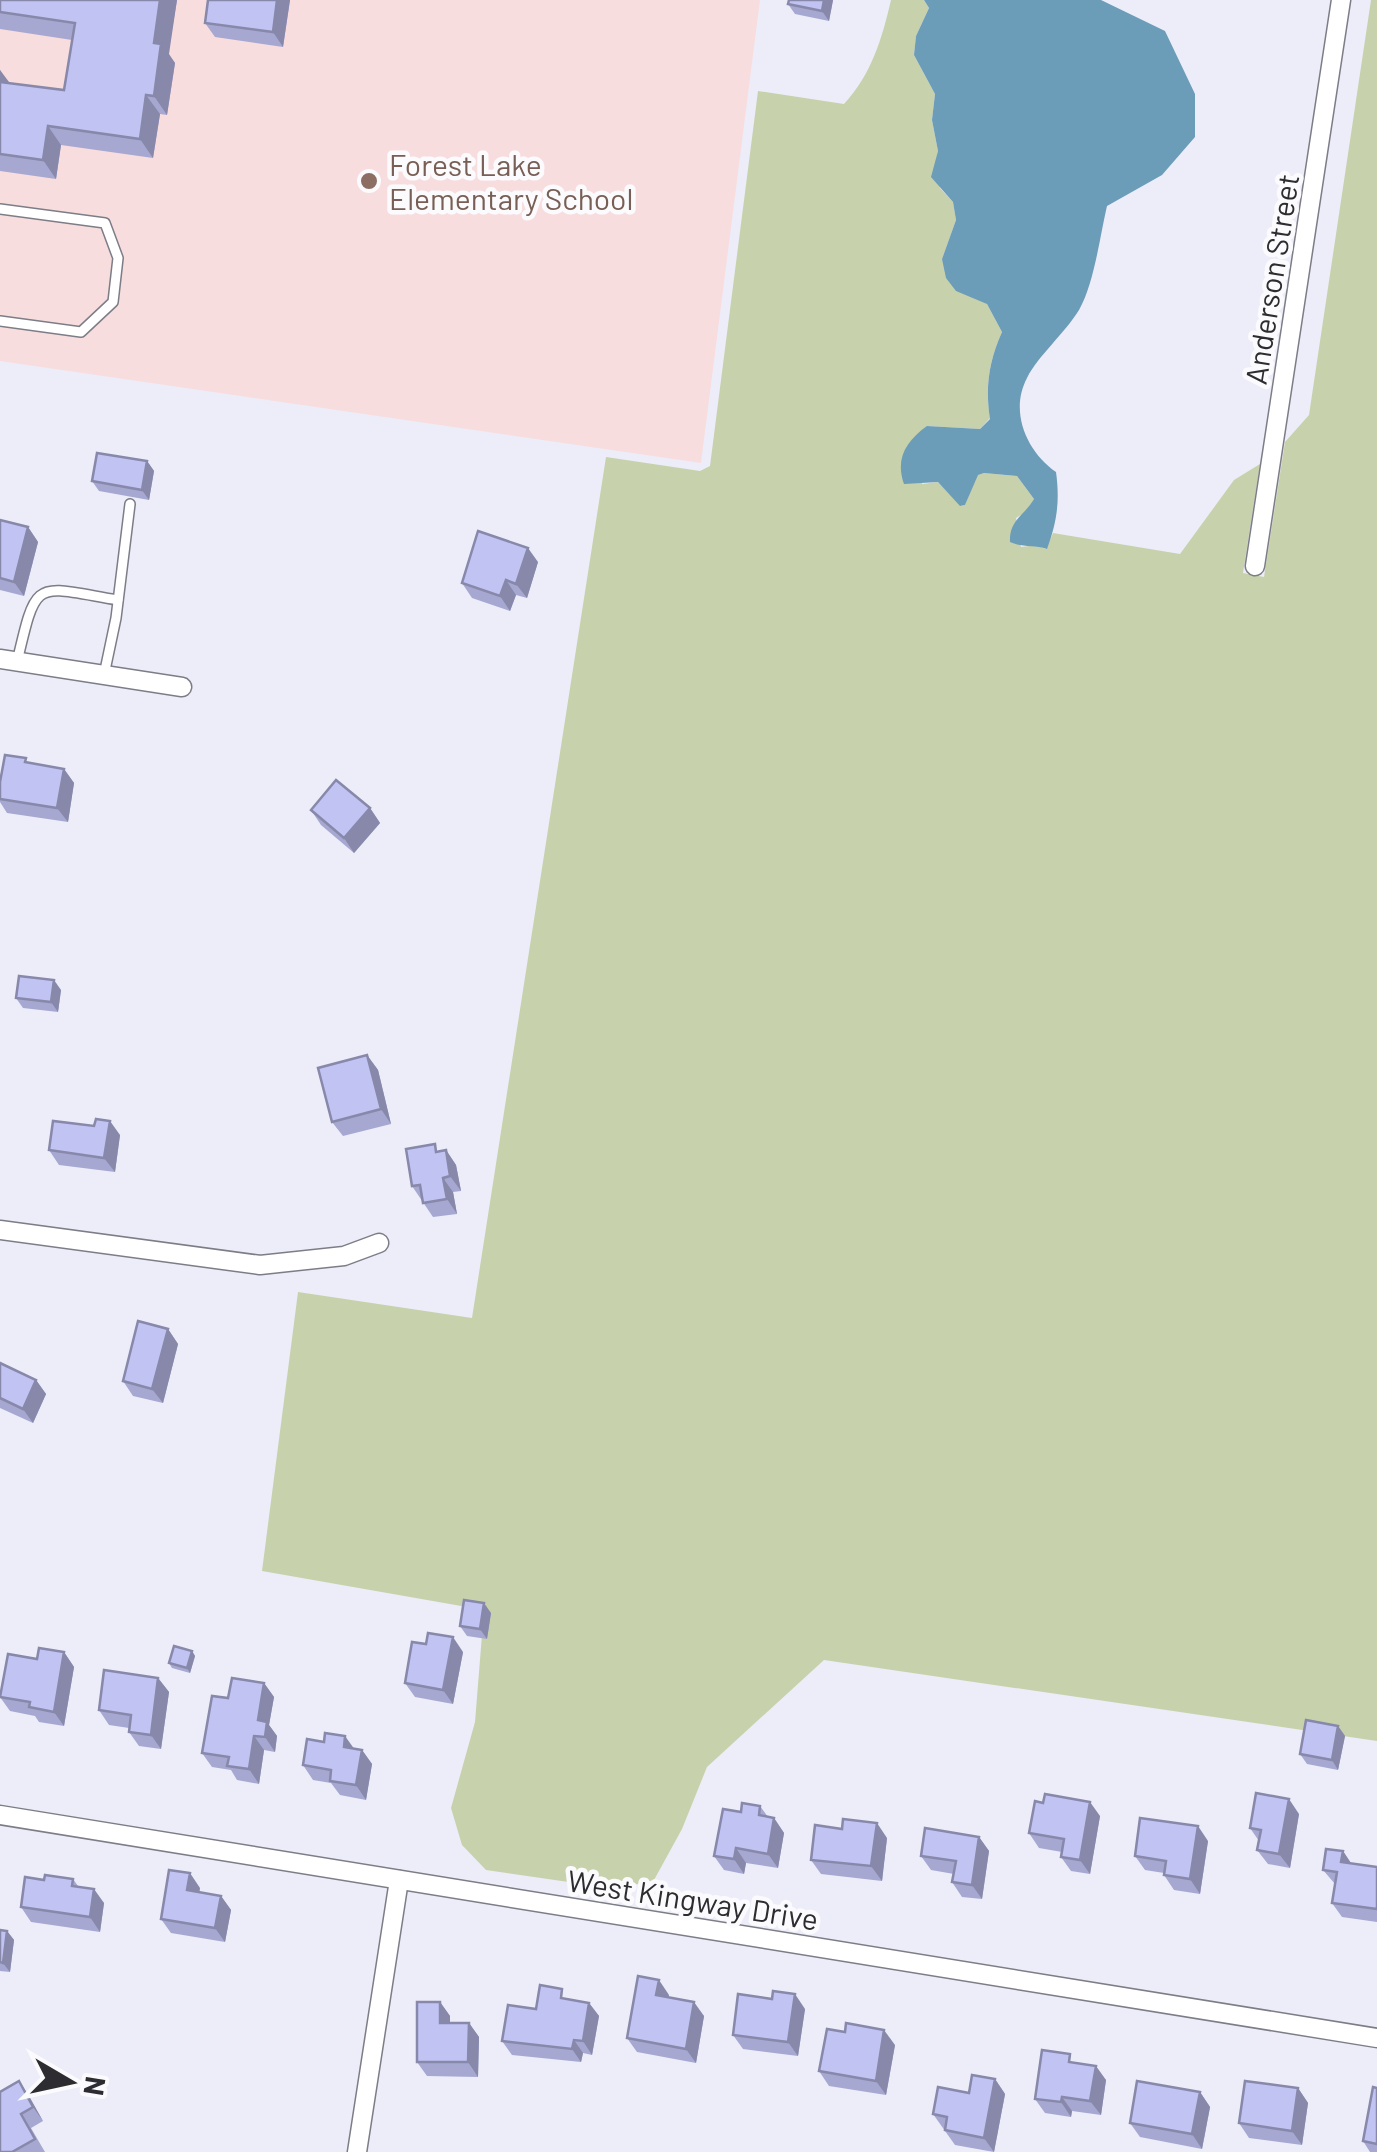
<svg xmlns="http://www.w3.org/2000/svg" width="1377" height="2152" viewBox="0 0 1377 2152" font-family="Barlow,sans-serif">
  <rect width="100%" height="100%" fill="#ecedf8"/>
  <polygon fill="#f8dddf" points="0,0 760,0 701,463 0,361"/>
  <path fill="#c7d2ac" d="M891 0H924L929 8 916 36 914 55 935 94 932 120 938 151 935 166 940 188 953 202 956 220 942 259 987 304 1002 332C989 361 985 387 990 418L980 429 927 426 922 484 938 482 961 506 965 505 977 475 984 473 1017 476 1034 499 1027 511 1016 518 1021 547 1036 545 1046 549 1053 533 1180 554 1234 480 1260 464 1243 573 1264 577 1285 442 1309 415 1371 0H1377V1741L824 1660 707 1767 682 1829 654 1880 617 1889 486 1870 462 1845 451 1808 475 1722 484 1610 262 1571 298 1292 472 1318 606 457 700 471 710 466 758 91 844 104C871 75 882 39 891 0Z"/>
  <path fill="#6b9cb8" d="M924 0H1101L1165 31 1195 94V137L1162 175 1107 206C1100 236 1094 284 1079 310 1065 333 1038 356 1027 378 1009 412 1027 452 1056 472 1060 501 1057 522 1047 549 1034 544 1023 548 1010 542 1009 520 1024 516 1034 499L1017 476 984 473 978 475 965 505 960 506 938 482 904 484C895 459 906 441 927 426L980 429 990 419C985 387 989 361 1002 332L987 304 956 291 946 278 942 259 956 220 953 202 931 177 938 151 932 120 935 94 914 55 916 36 929 8Z"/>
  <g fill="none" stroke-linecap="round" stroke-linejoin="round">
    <defs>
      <g id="service">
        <polyline points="0,209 105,223 118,258 113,302 81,332 0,321"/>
        <path d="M17 662C37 576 34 586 118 600"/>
        <polyline points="104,675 116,618 130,504"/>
      </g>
      <g id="minor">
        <polyline points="1255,566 1341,0"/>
        <polyline points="0,659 182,687"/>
        <polyline points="0,1230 260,1265 344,1256 379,1243"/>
        <polyline points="0,1815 1377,2038"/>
        <polyline points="357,2152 399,1880"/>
      </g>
    </defs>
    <use href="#service" stroke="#7c7d86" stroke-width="12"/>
    <use href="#minor" stroke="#7c7d86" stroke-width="21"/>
    <use href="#service" stroke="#fff" stroke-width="9"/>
    <use href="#minor" stroke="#fff" stroke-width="18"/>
  </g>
  <g fill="#a6a8d1">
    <polygon points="0,0 177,0 168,54 175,63 167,115 160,114 153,158 61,145 56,179 0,171 0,70 8,83 64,90 72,40 0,29"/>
    <polygon points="208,0 290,0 283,47 215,37 205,23"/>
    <polygon points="789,0 833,0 829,21 795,14 788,4"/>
    <polygon points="147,461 154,471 149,500 99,491 92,481"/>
    <polygon points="0,520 28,527 38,542 24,596 0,590"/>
    <polygon points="538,562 527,598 516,595 510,611 472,598 462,583"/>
    <polygon points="29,763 64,769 74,783 68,822 7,813 0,802 0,782"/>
    <polygon points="370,808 380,823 354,853 321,825 311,810"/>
    <polygon points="61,990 58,1012 23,1008 16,998"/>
    <polygon points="367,1055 378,1070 391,1124 343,1136 332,1122"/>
    <polygon points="120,1135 115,1172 59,1165 49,1150"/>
    <polygon points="446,1150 456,1165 461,1191 453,1192 457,1214 433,1217 412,1186 440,1151"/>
    <polygon points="168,1329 178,1344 163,1403 133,1396 123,1381"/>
    <polygon points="0,1363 36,1380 46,1394 33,1423 0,1408"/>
    <polygon points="491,1613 487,1639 467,1636 460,1626"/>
    <polygon points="192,1651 195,1656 190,1673 172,1668 169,1663"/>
    <polygon points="64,1652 74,1667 64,1726 39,1722 35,1716 10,1711 0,1697 37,1659"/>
    <polygon points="463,1652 453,1704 415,1697 405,1683"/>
    <polygon points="158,1678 169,1692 161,1749 139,1746 129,1732 129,1728 109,1725 99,1710"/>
    <polygon points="264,1683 274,1697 269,1725 277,1736 275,1752 264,1750 259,1784 237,1780 231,1770 212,1767 202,1753"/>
    <polygon points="1338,1726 1345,1736 1338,1770 1307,1764 1300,1754"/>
    <polygon points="354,1749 362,1750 372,1764 366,1800 340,1795 331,1783 313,1780 303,1765"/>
    <polygon points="760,1806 768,1817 774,1818 784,1833 778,1868 746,1863 744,1874 724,1870 714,1856 741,1812"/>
    <polygon points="1299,1814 1290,1868 1268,1864 1257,1850 1259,1841 1250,1828"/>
    <polygon points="1100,1816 1090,1874 1071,1871 1061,1857 1062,1852 1039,1848 1029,1833"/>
    <polygon points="979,1837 989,1851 982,1899 962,1897 952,1882 954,1874 931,1870 921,1856"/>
    <polygon points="887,1838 882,1881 821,1874 811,1860"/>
    <polygon points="1208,1841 1200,1894 1174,1890 1164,1875 1164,1873 1145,1870 1135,1856"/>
    <polygon points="1343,1851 1351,1864 1377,1867 1377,1922 1342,1917 1332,1903 1335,1884 1323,1870"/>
    <polygon points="73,1879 78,1886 104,1903 100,1932 31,1922 21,1907"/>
    <polygon points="200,1888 199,1892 221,1896 231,1910 225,1942 171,1933 161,1919"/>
    <polygon points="0,1930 7,1931 14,1940 10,1972 0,1971"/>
    <polygon points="669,1995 668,1997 704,2016 696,2063 637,2052 627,2038"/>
    <polygon points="569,1999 589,2003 599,2016 592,2055 583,2053 581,2062 512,2055 502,2041"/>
    <polygon points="440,2002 450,2016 450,2023 469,2023 479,2037 478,2077 427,2076 417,2062"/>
    <polygon points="805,2009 798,2056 743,2049 733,2035"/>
    <polygon points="895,2045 886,2095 829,2086 819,2071"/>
    <polygon points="1076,2063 1106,2080 1101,2115 1072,2111 1071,2117 1045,2113 1035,2099"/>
    <polygon points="995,2079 1005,2094 994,2152 955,2145 933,2114"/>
    <polygon points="19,2081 43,2121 31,2128 45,2152 0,2152"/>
    <polygon points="1298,2088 1308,2103 1302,2145 1249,2138 1239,2123"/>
    <polygon points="1377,2088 1377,2152 1370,2152 1363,2141"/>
    <polygon points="1200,2092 1210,2107 1202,2149 1140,2137 1130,2123"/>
  </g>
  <g fill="#8788aa">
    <polygon points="160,0 177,0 169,54 175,63 167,115 154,96 154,43"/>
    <polygon points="277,0 290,0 283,47 273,32"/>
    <polygon points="824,0 833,0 829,21 822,11"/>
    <polygon points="0,70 9,82 0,91"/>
    <polygon points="146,95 160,114 153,158 140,139"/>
    <polygon points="48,126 61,145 56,179 43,160"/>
    <polygon points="147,461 154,471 149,500 142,490"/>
    <polygon points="28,527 38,542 24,596 14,582"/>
    <polygon points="528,548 538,562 527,598 516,584"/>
    <polygon points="506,580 516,595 510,611 500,596"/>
    <polygon points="64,769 74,783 68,822 57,808"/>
    <polygon points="370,808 380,823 354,853 344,838"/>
    <polygon points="54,980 61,990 58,1012 51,1002"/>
    <polygon points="367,1055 378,1070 391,1124 381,1109"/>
    <polygon points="110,1121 120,1135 115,1172 104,1158"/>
    <polygon points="446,1150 456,1165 461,1191 450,1176"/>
    <polygon points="443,1178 453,1192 457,1214 447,1199"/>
    <polygon points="168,1329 178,1344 163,1403 152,1389"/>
    <polygon points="36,1380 46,1394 33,1423 23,1409"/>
    <polygon points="484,1603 491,1613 487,1639 480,1629"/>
    <polygon points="453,1637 463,1652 453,1704 443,1690"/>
    <polygon points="192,1651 195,1656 190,1673 187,1668"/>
    <polygon points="64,1652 74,1667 64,1726 54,1712"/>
    <polygon points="158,1678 169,1692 161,1749 151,1735"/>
    <polygon points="264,1683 274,1697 269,1725 277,1736 275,1752 265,1737 258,1720"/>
    <polygon points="1338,1726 1345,1736 1338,1770 1332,1760"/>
    <polygon points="254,1736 264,1750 259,1784 249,1769"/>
    <polygon points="345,1736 355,1750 344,1747"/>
    <polygon points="362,1750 372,1764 366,1800 356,1785"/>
    <polygon points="1289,1799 1299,1814 1290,1868 1279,1854"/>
    <polygon points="1090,1802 1100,1816 1090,1874 1080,1860"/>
    <polygon points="774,1818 784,1833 778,1868 768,1854"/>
    <polygon points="877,1823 887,1838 882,1881 871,1866"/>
    <polygon points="1198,1826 1208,1841 1200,1894 1190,1879"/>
    <polygon points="979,1837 989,1851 982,1899 972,1885"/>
    <polygon points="736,1848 746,1863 744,1874 734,1859"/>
    <polygon points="1343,1851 1353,1866 1341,1862"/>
    <polygon points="190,1873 200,1888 197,1905 187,1890"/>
    <polygon points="94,1889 104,1903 100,1932 90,1917"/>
    <polygon points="221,1896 231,1910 225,1942 215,1928"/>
    <polygon points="7,1931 14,1940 10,1972 3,1963"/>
    <polygon points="659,1980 669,1995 666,2009 656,1995"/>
    <polygon points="795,1994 805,2009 798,2056 788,2042"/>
    <polygon points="440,2002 450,2016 450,2037 440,2023"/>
    <polygon points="694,2002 704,2016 696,2063 686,2049"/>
    <polygon points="589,2003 599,2016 592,2055 583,2041"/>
    <polygon points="469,2023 479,2037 478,2077 468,2062"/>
    <polygon points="884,2030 895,2045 886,2095 876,2081"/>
    <polygon points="574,2040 583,2053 581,2062 572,2049"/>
    <polygon points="1096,2066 1106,2080 1101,2115 1090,2101"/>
    <polygon points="995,2079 1005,2094 994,2152 984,2138"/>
    <polygon points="19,2081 29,2096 43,2121 33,2107"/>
    <polygon points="1298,2088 1308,2103 1302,2145 1292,2131"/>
    <polygon points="1200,2092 1210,2107 1202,2149 1192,2134"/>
    <polygon points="1062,2097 1072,2111 1071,2117 1061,2102"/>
  </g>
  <g fill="#c1c3f3" stroke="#8788aa" stroke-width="2.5">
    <polygon points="0,0 160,0 154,43 161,44 154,96 146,95 140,139 48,126 43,160 0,154 0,82 64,90 75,23 0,12"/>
    <polygon points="208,0 277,0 273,32 205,23"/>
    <polygon points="789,0 824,0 822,11 788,4"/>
    <polygon points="97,453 147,461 142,490 92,481"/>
    <polygon points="0,520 28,527 14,582 0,578"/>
    <polygon points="478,531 528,548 516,584 506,580 500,596 462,583"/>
    <polygon points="5,755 26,758 25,762 64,769 57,808 0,799 0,782"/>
    <polygon points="336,780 370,808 344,838 311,810"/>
    <polygon points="19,976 54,980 51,1002 16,998"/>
    <polygon points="367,1055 381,1109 332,1122 318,1068"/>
    <polygon points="96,1119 110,1121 104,1158 49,1150 53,1121 94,1126"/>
    <polygon points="435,1144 436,1152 446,1150 450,1176 443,1178 447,1199 423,1203 420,1185 412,1186 406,1149"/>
    <polygon points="138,1321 168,1329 152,1389 123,1381"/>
    <polygon points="0,1363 36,1380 23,1409 0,1398"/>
    <polygon points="464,1600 484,1603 480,1629 460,1626"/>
    <polygon points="428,1633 453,1637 443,1690 405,1683 412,1642 426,1644"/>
    <polygon points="174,1646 192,1651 187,1668 169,1663"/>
    <polygon points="39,1648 64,1652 54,1712 29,1707 30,1702 0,1697 8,1654 37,1659"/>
    <polygon points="104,1670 158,1678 151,1735 129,1732 131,1715 99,1710"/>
    <polygon points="232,1678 264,1683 258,1720 267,1722 265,1737 254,1736 249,1769 227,1766 229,1757 202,1753 212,1696 228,1698"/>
    <polygon points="1306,1720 1338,1726 1332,1760 1300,1754"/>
    <polygon points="325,1733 345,1736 344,1747 362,1750 356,1785 330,1781 331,1770 303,1765 307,1739 324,1742"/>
    <polygon points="1256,1793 1289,1799 1279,1854 1257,1850 1261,1830 1250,1828"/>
    <polygon points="1045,1794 1090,1802 1080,1860 1061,1857 1064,1839 1029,1833 1035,1801 1043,1803"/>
    <polygon points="742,1803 760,1806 759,1815 774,1818 768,1854 736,1848 734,1859 714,1856 723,1809 741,1812"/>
    <polygon points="1140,1818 1198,1826 1190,1879 1164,1875 1166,1861 1135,1856"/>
    <polygon points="843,1819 877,1823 871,1866 811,1860 815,1825 842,1829"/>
    <polygon points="925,1828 979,1837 972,1885 952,1882 956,1861 921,1856"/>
    <polygon points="1326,1849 1343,1851 1341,1862 1377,1867 1377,1909 1332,1903 1337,1872 1323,1870"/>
    <polygon points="169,1870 190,1873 187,1890 221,1896 215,1928 161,1919"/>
    <polygon points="45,1875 73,1879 72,1886 94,1889 90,1917 21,1907 25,1877 44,1880"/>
    <polygon points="0,1930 7,1931 3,1963 0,1962"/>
    <polygon points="638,1976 659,1980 656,1995 694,2002 686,2049 627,2038"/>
    <polygon points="540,1985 562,1989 561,1998 589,2003 583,2041 574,2040 572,2049 502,2041 508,2005 536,2009"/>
    <polygon points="773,1991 795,1994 788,2042 733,2035 738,1994 772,1999"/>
    <polygon points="417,2002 440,2002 440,2023 469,2023 468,2062 417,2062"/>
    <polygon points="846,2023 884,2030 876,2081 819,2071 827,2029 845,2032"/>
    <polygon points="1042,2050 1070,2054 1069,2062 1096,2066 1090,2101 1062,2097 1061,2102 1035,2099"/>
    <polygon points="972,2075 995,2079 984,2138 945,2130 947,2117 933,2114 938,2087 969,2093"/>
    <polygon points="19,2081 33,2107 21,2114 35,2139 12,2152 0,2152 0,2092"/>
    <polygon points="1137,2081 1200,2092 1192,2134 1130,2123"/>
    <polygon points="1245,2081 1298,2088 1292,2131 1239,2123"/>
    <polygon points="1373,2087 1377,2088 1377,2144 1363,2141"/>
  </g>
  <circle fill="#8d6e63" stroke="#fbfbfd" stroke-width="4" cx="369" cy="181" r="10"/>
  <g text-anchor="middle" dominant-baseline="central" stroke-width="9" stroke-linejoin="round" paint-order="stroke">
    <g font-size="30" fill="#785e54" stroke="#fbfbfd" text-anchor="start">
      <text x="389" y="164">Forest Lake<tspan x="389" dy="34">Elementary School</tspan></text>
    </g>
    <g font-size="30" fill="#2d2d31" stroke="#fbfbfd">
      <text transform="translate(1271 279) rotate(-81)">Anderson Street</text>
      <text transform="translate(693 1899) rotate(9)">West Kingway Drive</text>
    </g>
  </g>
  <g transform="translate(70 2082) rotate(99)" stroke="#fbfbfd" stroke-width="8" paint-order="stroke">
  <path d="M0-8L18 38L0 25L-18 38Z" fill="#2d2d31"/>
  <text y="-15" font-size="28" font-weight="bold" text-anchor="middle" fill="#2d2d31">N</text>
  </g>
</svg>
